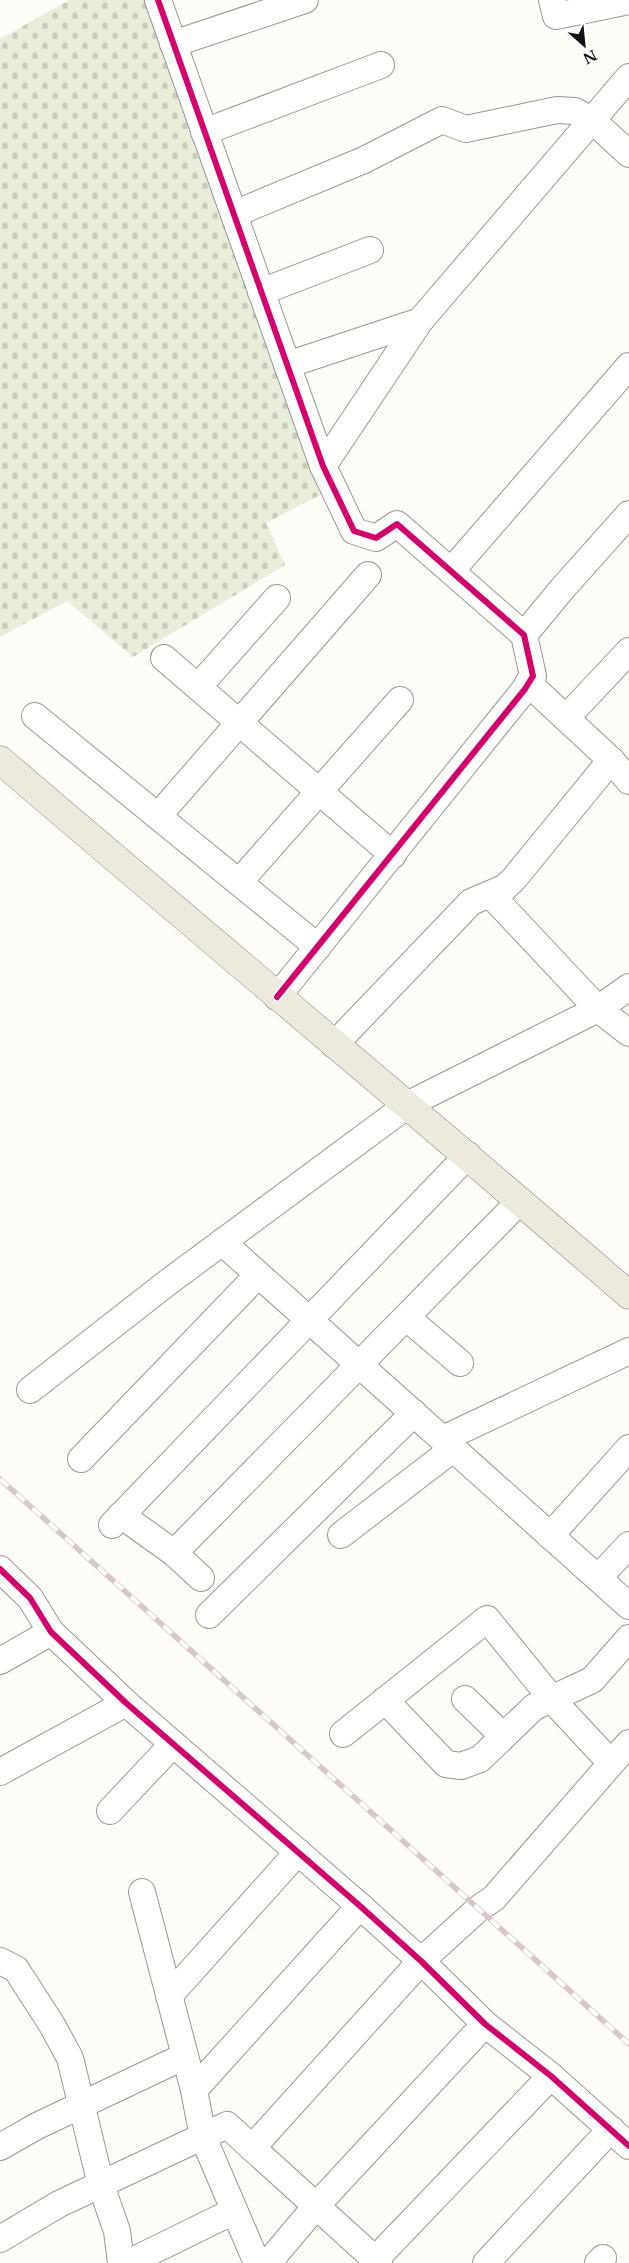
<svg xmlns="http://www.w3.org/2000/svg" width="629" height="2263" viewBox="0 0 629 2263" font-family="'Libre Baskerville',serif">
  <defs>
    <pattern id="cemetery-stones" width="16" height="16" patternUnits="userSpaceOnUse" patternTransform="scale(1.25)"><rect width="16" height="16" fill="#e9eedb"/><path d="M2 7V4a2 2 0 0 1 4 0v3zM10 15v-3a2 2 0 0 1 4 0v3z" fill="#c7cbbb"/></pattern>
  </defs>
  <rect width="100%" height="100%" fill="#fdfcf7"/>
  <polygon fill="url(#cemetery-stones)" points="69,0 145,0 320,495 266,523 285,565 133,657 67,601 0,637 0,39"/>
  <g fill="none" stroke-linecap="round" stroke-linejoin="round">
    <defs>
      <g id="minor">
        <polyline points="158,0 323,466 354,531 376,538 397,524 524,635 533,676 525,689 277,997"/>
        <polyline points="552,0 556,16 629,1"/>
        <polyline points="173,44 305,0"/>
        <polyline points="204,132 381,65"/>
        <polyline points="234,214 364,160 442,120 466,129 557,110 575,111 593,121 629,154"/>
        <polyline points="261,292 370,250"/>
        <polyline points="287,365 420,321"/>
        <polyline points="323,466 420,321 629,77"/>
        <polyline points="452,570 629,366"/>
        <polyline points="524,635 562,589 629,514"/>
        <polyline points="164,658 393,855"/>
        <polyline points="528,683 611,760 629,781"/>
        <polyline points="198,687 277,598"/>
        <polyline points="35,716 318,947"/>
        <polyline points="566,718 629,651"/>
        <polyline points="158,816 368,575"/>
        <polyline points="239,882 400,700"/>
        <polyline points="491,895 598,1009 629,1033"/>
        <polyline points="334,1045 471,902 504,888 513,880 611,760"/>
        <polyline points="222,1242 629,1606"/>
        <polyline points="407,1318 460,1363"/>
        <polyline points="30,1390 167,1283 409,1104 598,1009 629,987"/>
        <polyline points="443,1439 629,1351"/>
        <polyline points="81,1459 258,1275"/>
        <polyline points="121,1515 174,1553 201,1578"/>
        <polyline points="112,1525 468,1155"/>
        <polyline points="341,1535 454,1448"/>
        <polyline points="550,1536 629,1448"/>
        <polyline points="174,1553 520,1201"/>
        <polyline points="0,1569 30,1598 51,1632 126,1703 360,1906 421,1961 485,2024 551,2076 629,2146"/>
        <polyline points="598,1578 629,1545"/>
        <polyline points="209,1615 414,1413"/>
        <polyline points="0,1661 51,1632"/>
        <polyline points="465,1699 503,1736"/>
        <polyline points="385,1700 446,1764 461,1766 480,1759 534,1707 592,1680 629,1638"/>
        <polyline points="343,1734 487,1619 557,1705 611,1763"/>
        <polyline points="0,1772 126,1703"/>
        <polyline points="110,1811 173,1744"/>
        <polyline points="142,1892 194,2090 203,2137 257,2263"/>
        <polyline points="0,1961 16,1969 52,2025 70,2058 101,2185 117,2231 121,2263"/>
        <polyline points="169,1996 298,1852"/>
        <polyline points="194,2090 360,1906"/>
        <polyline points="0,2147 37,2126 185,2056"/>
        <polyline points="252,2148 421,1961 478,1909 494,1898 629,1743"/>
        <polyline points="0,2239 59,2204 227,2125 379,2263"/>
        <polyline points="128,2263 234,2211"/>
        <polyline points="268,2263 316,2206 485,2024"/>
        <polyline points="372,2263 551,2076"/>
        <polyline points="486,2263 611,2129"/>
        <polyline points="598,2263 603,2258"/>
      </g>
      <path id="major" d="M0 760C209 939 421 1115 629 1295"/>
    </defs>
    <use href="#minor" stroke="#979795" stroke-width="28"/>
    <use href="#major" stroke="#858482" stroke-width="29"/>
    <use href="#minor" stroke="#fffffe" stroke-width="26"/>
    <use href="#major" stroke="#ede9dc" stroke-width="28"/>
    <defs>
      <polyline id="rail" points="0,1479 629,2044"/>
    </defs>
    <use href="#rail" stroke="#d9c6c7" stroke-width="5.5"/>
    <use href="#rail" stroke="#fff" stroke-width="4" stroke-dasharray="11" stroke-linecap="butt"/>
    <defs>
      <g id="cycleway">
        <polyline points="158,0 323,466 354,531 376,538 397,524 524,635 533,676 525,689 277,997"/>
        <polyline points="0,1569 30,1598 51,1632 126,1703 360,1906 421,1961 485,2024 551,2076 629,2146"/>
      </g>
    </defs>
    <use href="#cycleway" stroke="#fff" stroke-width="9"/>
    <use href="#cycleway" stroke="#d6006c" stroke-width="6"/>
  </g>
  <g transform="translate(584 45) rotate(153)" stroke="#ffffff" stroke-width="4" paint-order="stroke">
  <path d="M0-4L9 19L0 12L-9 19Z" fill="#111111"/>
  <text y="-8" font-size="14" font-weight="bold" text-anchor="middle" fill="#111111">N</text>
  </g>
</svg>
